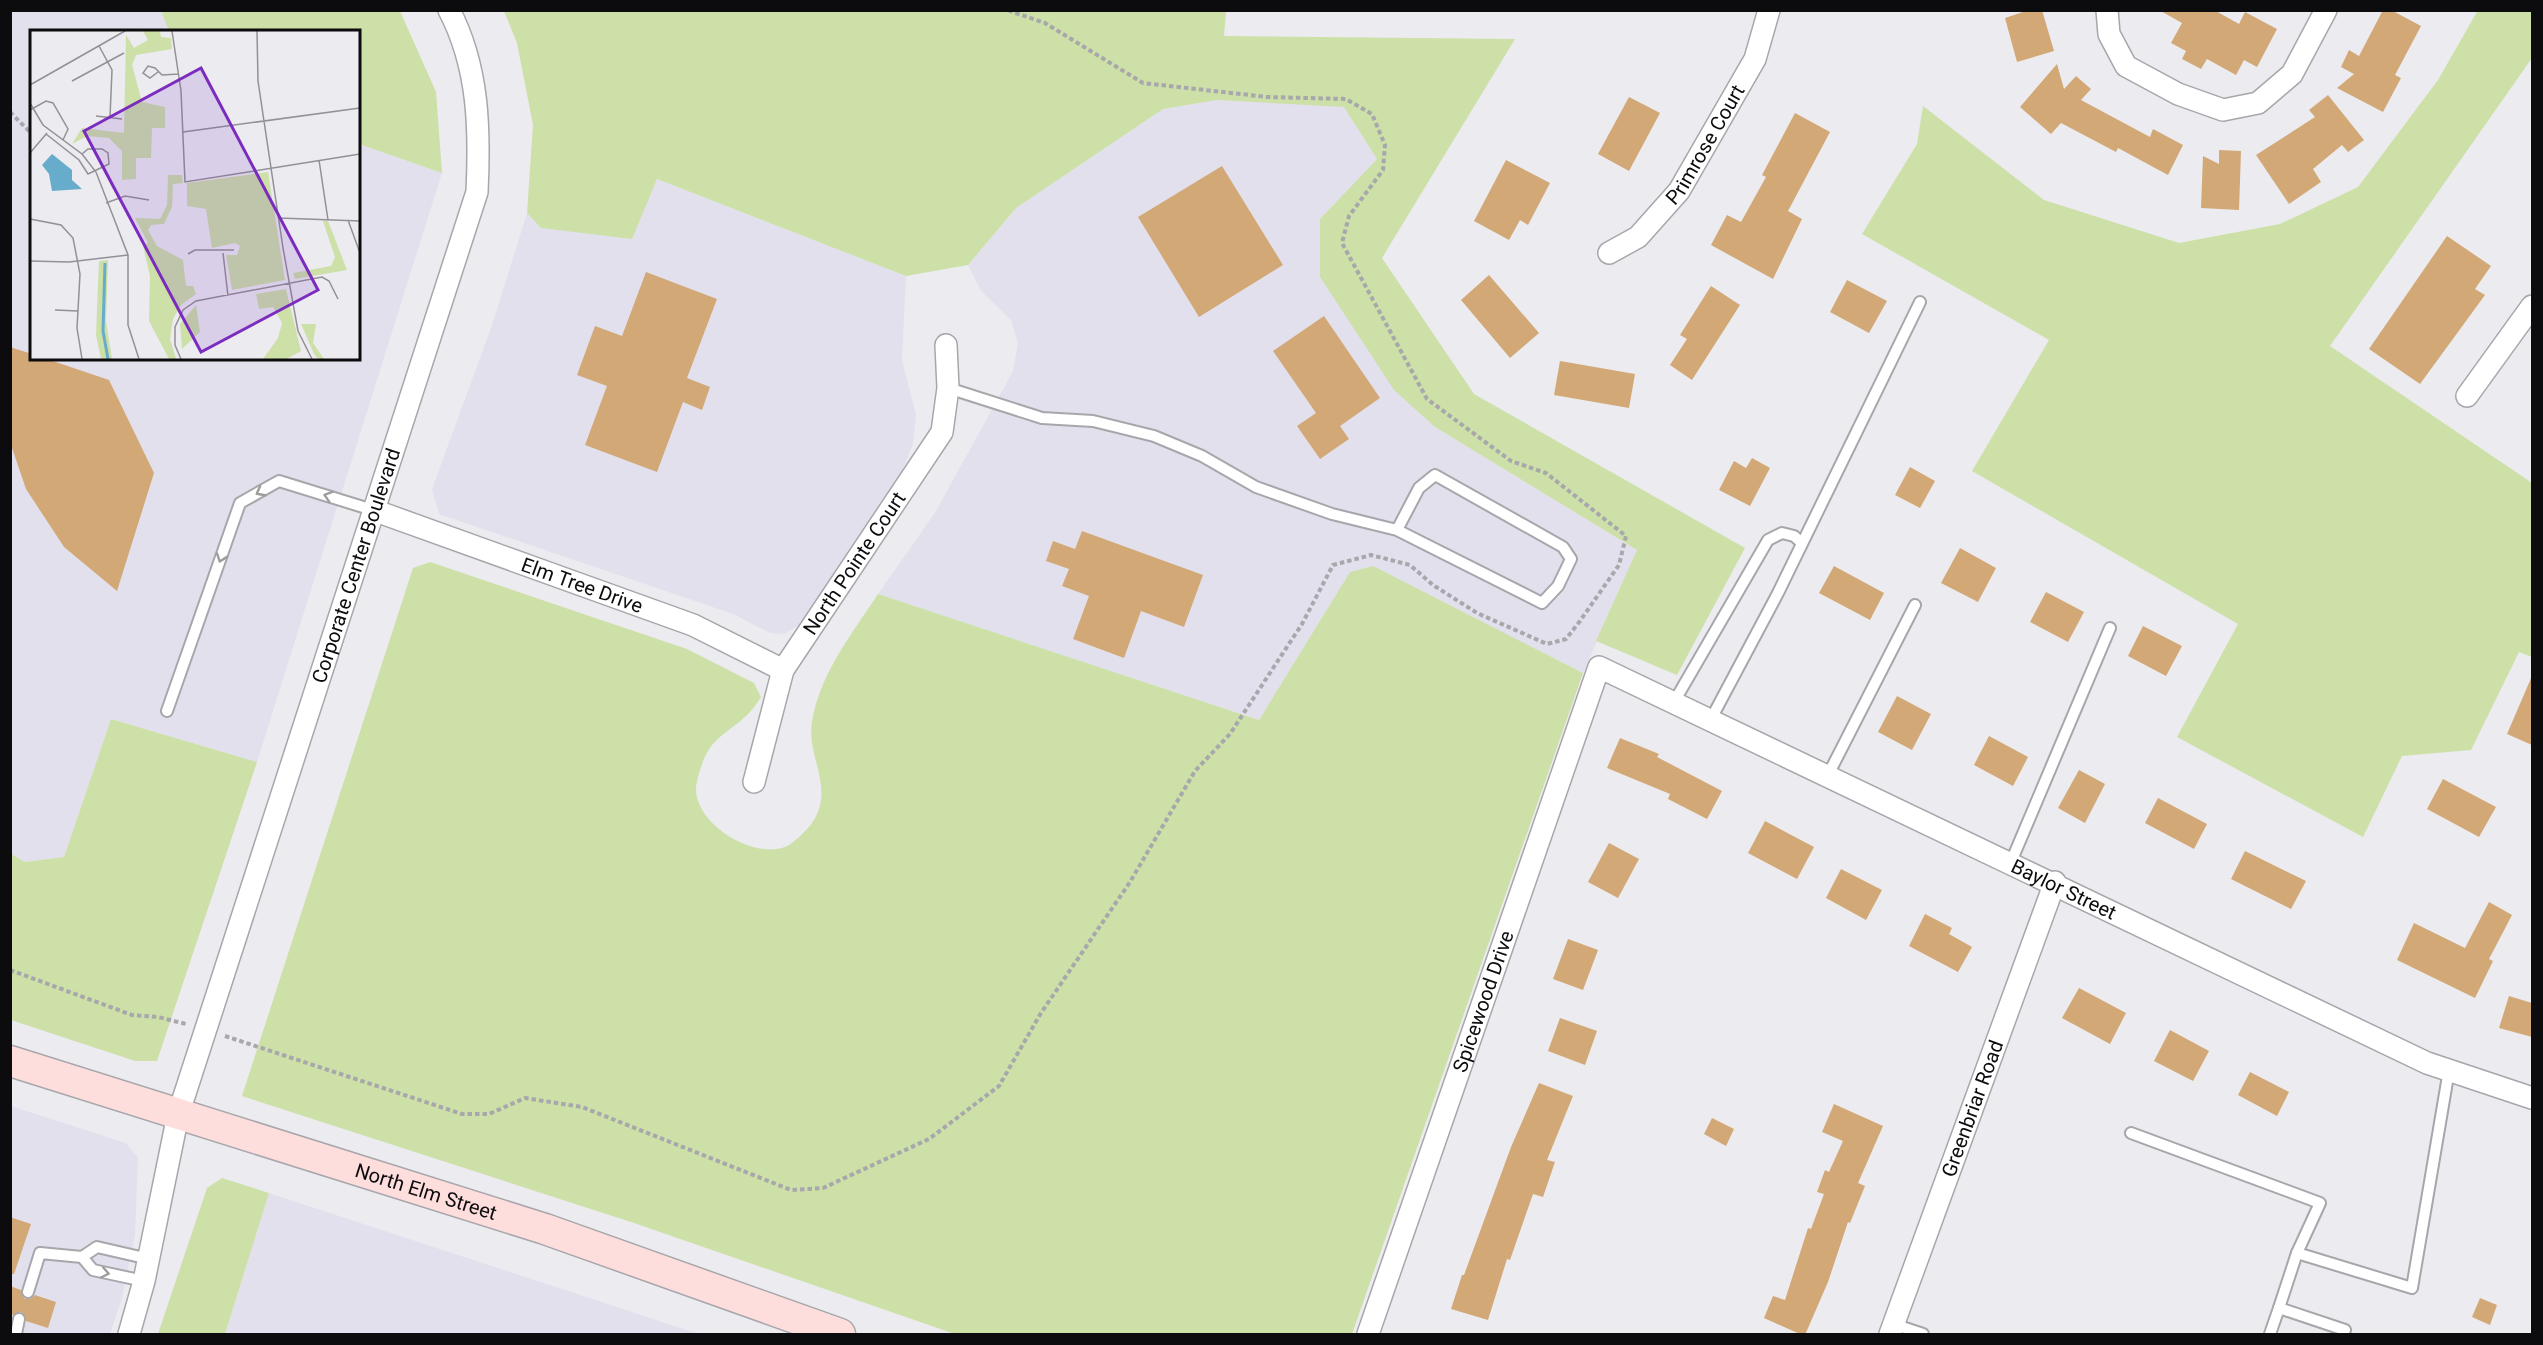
<svg xmlns="http://www.w3.org/2000/svg" width="2543" height="1345" viewBox="0 0 2543 1345" font-family="Roboto,sans-serif">
  <rect width="100%" height="100%" fill="#ecebf0"/>
  <g fill="#e3e0ed">
    <polygon points="10,11 161,11 169,31 32,32 32,358 358,358 359,144 442,173 257,762 111,719 64,857 25,862 10,854"/>
    <polygon points="1217,100 1344,106 1377,159 1320,219 1435,427 1637,550 1583,673 1373,567 1350,572 1259,720 878,594 936,511 1013,371 1018,343 1011,320 981,291 968,265 1016,208 1163,109"/>
    <polygon points="657,179 906,276 902,360 916,415 913,444 896,487 799,625 784,634 770,633 733,614 439,514 432,489 492,325 527,213 541,228"/>
    <polygon points="11,1106 126,1143 138,1158 135,1236 122,1298 110,1334 11,1334"/>
    <polygon points="269,1193 699,1334 225,1334"/>
  </g>
  <g fill="#cce0a8">
    <polygon points="2478,10 2532,11 2532,58 2330,346 2532,483 2532,657 2519,652 2471,750 2402,756 2363,837 2177,737 2238,624 1972,471 2049,340 1862,234 1917,144 1923,106 2044,200 2179,243 2280,224 2358,187 2438,80"/>
    <polygon points="161,11 400,11 436,92 442,173 359,144 358,32 169,31"/>
    <polygon points="1226,11 1224,36 1515,39 1382,258 1474,394 1745,548 1677,675 1596,641 1637,550 1435,427 1394,390 1320,277 1320,219 1377,159 1344,107 1217,100 1163,109 1016,208 968,265 906,276 657,179 632,239 541,228 527,213 533,125 517,43 504,11"/>
    <path d="M430 562 687 649 754 683 761 697C745 723 732 724 713 744 706 751 699 771 697 781 687 819 751 860 785 847 792 845 807 830 812 823 836 788 806 757 812 722 820 673 852 634 878 594L1259 720 1350 572 1373 566 1583 673 1352 1334H955L634 1223 242 1096 413 568Z"/>
    <polygon points="111,719 257,762 157,1061 135,1061 11,1020 11,854 25,862 64,857"/>
    <polygon points="222,1178 269,1193 225,1334 158,1334 207,1188"/>
  </g>
  <g fill="#d2a976">
    <polygon points="2029,10 2042,10 2054,51 2017,62 2005,18"/>
    <polygon points="2159,10 2214,10 2239,24 2245,12 2277,29 2257,67 2244,60 2236,75 2207,59 2201,69 2182,59 2186,51 2171,43 2182,23"/>
    <polygon points="2383,10 2391,10 2421,26 2395,75 2401,78 2383,112 2337,88 2354,74 2341,67 2349,50 2359,56"/>
    <polygon points="2057,64 2064,89 2076,76 2091,89 2081,100 2150,137 2153,129 2183,145 2168,175 2118,148 2116,152 2061,123 2051,134 2020,107"/>
    <polygon points="2328,95 2364,140 2348,152 2342,145 2313,169 2321,182 2289,204 2256,155 2315,117 2309,110"/>
    <polygon points="1629,97 1660,113 1629,171 1598,154"/>
    <polygon points="1795,113 1830,132 1788,211 1802,219 1773,279 1711,245 1727,215 1741,222 1766,177 1762,175"/>
    <polygon points="2219,150 2241,151 2239,210 2201,208 2203,156 2219,164"/>
    <polygon points="1506,160 1550,183 1528,225 1520,220 1509,240 1474,221"/>
    <polygon points="1222,166 1283,265 1199,317 1138,217"/>
    <polygon points="2447,236 2491,266 2475,289 2485,295 2420,384 2369,349"/>
    <polygon points="646,272 717,299 687,378 710,387 702,410 683,402 657,472 585,445 607,386 577,375 595,326 622,336"/>
    <polygon points="1489,275 1539,333 1510,358 1461,300"/>
    <polygon points="1847,280 1887,301 1869,333 1830,312"/>
    <polygon points="1711,286 1740,305 1692,380 1670,365 1687,339 1680,335"/>
    <polygon points="1324,316 1380,398 1340,426 1349,439 1320,459 1297,426 1316,413 1273,351"/>
    <polygon points="10,347 32,354 32,358 44,358 109,380 154,473 117,591 64,547 26,489 10,442"/>
    <polygon points="1560,361 1635,374 1629,408 1554,395"/>
    <polygon points="1752,458 1770,468 1750,506 1719,490 1734,461 1746,468"/>
    <polygon points="1910,467 1935,481 1920,508 1895,495"/>
    <polygon points="1082,531 1203,575 1184,627 1141,611 1124,658 1073,639 1089,596 1062,586 1069,569 1046,561 1053,541 1075,549"/>
    <polygon points="1960,548 1996,568 1978,602 1941,583"/>
    <polygon points="1834,566 1884,593 1870,620 1819,593"/>
    <polygon points="2046,592 2084,612 2068,642 2030,622"/>
    <polygon points="2143,626 2182,646 2166,676 2128,656"/>
    <polygon points="2532,676 2532,745 2507,734"/>
    <polygon points="1897,696 1931,714 1912,750 1878,732"/>
    <polygon points="1989,736 2028,757 2013,786 1974,765"/>
    <polygon points="1620,738 1659,754 1657,757 1722,791 1707,819 1668,799 1670,794 1607,768"/>
    <polygon points="2079,770 2105,784 2085,823 2058,808"/>
    <polygon points="2443,779 2496,807 2479,837 2427,809"/>
    <polygon points="2158,798 2207,824 2194,849 2145,823"/>
    <polygon points="1765,821 1814,847 1797,879 1748,853"/>
    <polygon points="1609,843 1639,859 1618,898 1588,882"/>
    <polygon points="2245,851 2306,881 2291,909 2231,879"/>
    <polygon points="1841,869 1882,890 1866,920 1826,898"/>
    <polygon points="2489,902 2512,915 2489,959 2493,961 2475,998 2397,960 2414,923 2465,948"/>
    <polygon points="1925,914 1952,928 1949,934 1972,947 1958,972 1909,946"/>
    <polygon points="1568,939 1598,950 1583,990 1553,979"/>
    <polygon points="2079,988 2126,1013 2110,1044 2062,1018"/>
    <polygon points="2509,996 2532,1003 2532,1037 2499,1028"/>
    <polygon points="1560,1018 1597,1031 1585,1065 1548,1051"/>
    <polygon points="2170,1030 2209,1051 2193,1081 2154,1061"/>
    <polygon points="2250,1072 2289,1092 2277,1116 2238,1095"/>
    <polygon points="1539,1083 1573,1096 1547,1160 1555,1162 1543,1197 1533,1194 1510,1260 1507,1259 1488,1320 1451,1309 1462,1275 1464,1275 1511,1147"/>
    <polygon points="1834,1104 1883,1126 1858,1183 1865,1186 1850,1223 1848,1222 1828,1282 1805,1335 1802,1335 1764,1318 1773,1296 1785,1300 1808,1228 1811,1229 1824,1194 1817,1192 1825,1170 1829,1172 1843,1141 1822,1132"/>
    <polygon points="1712,1118 1734,1129 1726,1146 1704,1134"/>
    <polygon points="10,1217 31,1224 14,1274 10,1274"/>
    <polygon points="10,1286 21,1290 25,1299 30,1299 35,1295 56,1302 48,1328 26,1321 21,1312 10,1316"/>
    <polygon points="2480,1298 2497,1305 2490,1325 2472,1317"/>
  </g>
  <g fill="none" stroke-linecap="round" stroke-linejoin="round">
    <defs>
      <g id="lane">
        <polyline points="948,388 1042,418 1093,421 1154,436 1202,456 1256,487 1332,514 1397,530 1542,603 1558,586 1571,559 1563,547 1435,475 1419,488 1397,530"/>
        <polyline points="1674,702 1768,540 1782,533 1794,536 1802,543"/>
        <polyline points="167,711 240,503 279,481 376,511"/>
        <polyline points="1711,719 1778,593 1920,302"/>
        <polyline points="1828,775 1915,605"/>
        <polyline points="2011,862 2110,628"/>
        <polyline points="2131,1133 2320,1203 2297,1253"/>
        <polyline points="144,1281 93,1270 82,1257 97,1247 149,1259"/>
        <polyline points="28,1292 40,1253 82,1257"/>
        <polyline points="2279,1308 2297,1253 2412,1288 2449,1070"/>
        <polyline points="1893,1324 1923,1334"/>
        <polyline points="16,1334 19,1319"/>
        <polyline points="2270,1334 2279,1308 2345,1330 2343,1334"/>
      </g>
      <g id="street">
        <polyline points="2107,10 2109,34 2126,66 2178,94 2223,110 2258,103 2292,74 2326,10"/>
        <path id="s1" d="M1609 253 1638 237 1679 191 1755 59 1769 10"/>
        <polyline points="2467,396 2532,306"/>
        <path id="s2" d="M376 511 693 625 783 670"/>
        <path id="s3" d="M754 782 783 670 942 432 948 388 946 345"/>
        <path id="s4" d="M129 1334 144 1281 178 1115 477 192C480 130 479 67 449 10"/>
        <path id="s5" d="M1368 1334 1599 667 2427 1063 2532 1098"/>
        <path id="s6" d="M1890 1334 2055 882"/>
      </g>
      <g id="secondary">
        <path id="s7" d="M10 1061 545 1229 840 1334"/>
      </g>
    </defs>
    <use href="#lane" stroke="#a7a6ab" stroke-width="14"/>
    <use href="#street" stroke="#a7a6ab" stroke-width="24"/>
    <use href="#secondary" stroke="#a7a6ab" stroke-width="33"/>
    <g stroke="#a8a7ab" stroke-width="4" stroke-dasharray="4.5 3" stroke-linecap="butt">
      <polyline points="10,112 32,134"/>
      <polyline points="10,970 132,1015 158,1017 186,1024"/>
      <polyline points="225,1036 462,1114 489,1114 525,1098 582,1107 791,1190 823,1188 929,1139 999,1086 1041,1013 1130,882 1195,771 1230,734 1302,624 1333,565 1371,555 1410,565 1433,585 1477,613 1547,644 1566,639 1580,621 1619,565 1626,536 1546,473 1511,461 1427,399 1342,243 1349,216 1383,170 1385,145 1372,114 1346,99 1267,97 1143,83 1045,23 1007,10"/>
    </g>
    <use href="#lane" stroke="#fff" stroke-width="10"/>
    <use href="#street" stroke="#fff" stroke-width="21"/>
    <use href="#secondary" stroke="#fededd" stroke-width="30"/>
  </g>
  <defs><path id="oneway-chevron" d="M-2-3.5L2.5 0L-2 3.5" fill="none" stroke-width="1.6" stroke-linecap="round" stroke-linejoin="round" transform="scale(1.5)"/></defs>
  <g stroke="#9e9d9e">
    <use href="#oneway-chevron" transform="translate(260 492) rotate(152)"/>
    <use href="#oneway-chevron" transform="translate(328 496) rotate(-163)"/>
    <use href="#oneway-chevron" transform="translate(221 558) rotate(109)"/>
    <use href="#oneway-chevron" transform="translate(105 1273) rotate(12)"/>
  </g>
  <g text-anchor="middle" dominant-baseline="central" stroke-width="6" stroke-linejoin="round" paint-order="stroke">
    <g font-size="20" fill="#0c0b0d" stroke="#faf9fe">
      <text stroke="none"><textPath href="#s1" startOffset="148">Primrose Court</textPath></text>
      <text stroke="none"><textPath href="#s3" startOffset="244">North Pointe Court</textPath></text>
      <text stroke="none"><textPath href="#s4" startOffset="802">Corporate Center Boulevard</textPath></text>
      <text stroke="none"><textPath href="#s2" startOffset="219">Elm Tree Drive</textPath></text>
      <text stroke="none"><textPath href="#s5" startOffset="1221">Baylor Street</textPath></text>
      <text stroke="none"><textPath href="#s5" startOffset="352">Spicewood Drive</textPath></text>
      <text stroke="none"><textPath href="#s6" startOffset="240">Greenbriar Road</textPath></text>
      <text stroke="none"><textPath href="#s7" startOffset="436">North Elm Street</textPath></text>
    </g>
  </g>
  <g transform="translate(30 30)">
    <rect width="330" height="330" fill="#ecebf0"/>
    <path d="M113 1H130L131 7 141 8 142 19 106 25 102 35 112 72 135 77V98H122L121 128H106V149L92 150V121L79 108 57 106 42 114 52 98 94 103 96 5 104 18 118 10ZM238 142 255 250 202 260 196 225H207L210 216 205 213 182 218 176 179 157 176V153ZM138 145H152L153 153 143 154 142 177 134 194 121 195 118 200 127 216 153 230 156 256H163L166 264 151 275 143 289 140 309 146 329H139L119 291 120 246 113 216 118 213 105 188 130 189 137 175ZM293 191H298L317 240 265 249 263 243 301 236 305 227ZM78 230 76 291 82 329H71L66 305 69 231ZM256 259 271 321 257 329H233L248 308 252 293 243 277 229 279 226 264ZM166 275 170 302 152 319 150 294ZM271 294H286L283 313 294 329H288L284 324Z" fill="#cce0a8"/>
    <path d="M22 124 42 140V150L52 159 22 161 19 144 12 135Z" fill="#68accb"/>
    <path fill="none" stroke="#68accb" stroke-width="3" d="M75 233 73 301 78 329"/>
    <path fill="none" stroke="#929195" stroke-width="1.5" d="M142 1 151 61 155 152 330 124M227 1 228 51 253 218 268 301 282 329M69 16 82 40 80 87M128 42 120 48 113 43 118 36 125 38 132 45 149 44M42 51 94 23M0 55 95 1M0 73 13 95 52 124 66 142 98 225V295L109 329M0 80 16 71 23 73 38 99 33 110M66 86 92 89M153 102 330 78M16 104 49 130 58 144 79 134 78 123 72 119H58L52 124M0 123 17 103M289 130 298 190M76 173 95 166 119 170M249 188 330 191M0 189 31 195 43 208 50 244 47 298 52 329M318 190 330 223M193 223 198 266M158 224 165 220H204M0 231 39 232 98 225M25 280 48 281M151 329 145 315V297L153 280 166 271 292 247 299 251 308 269"/>
    <path fill="#7b2cbf" fill-opacity="0.15" stroke="#7b2cbf" stroke-width="3" d="M171 38 288 260 171 322 54 101Z"/>
    <rect width="330" height="330" fill="none" stroke="#0c0b0d" stroke-width="3"/>
  </g>
  <rect width="2543" height="1345" fill="none" stroke="#0c0b0d" stroke-width="24"/>
</svg>
